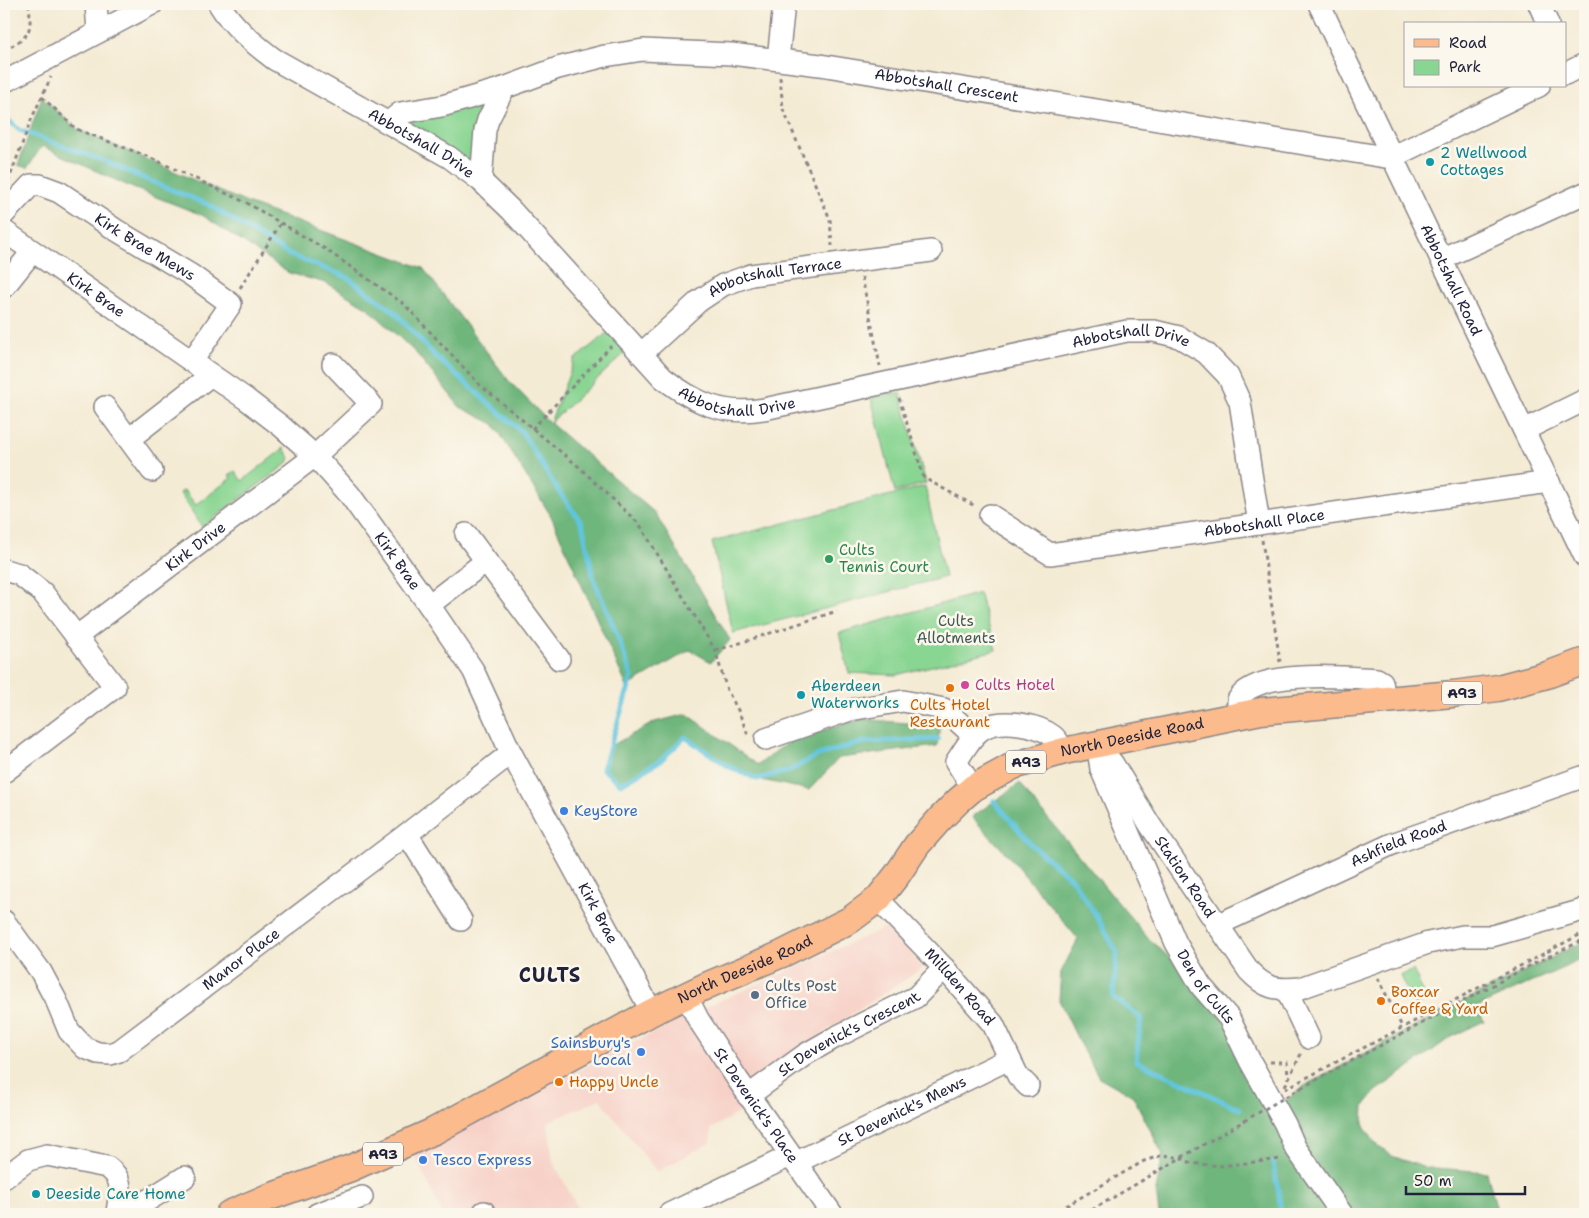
<svg xmlns="http://www.w3.org/2000/svg" width="1589" height="1218" viewBox="0 0 1589 1218" font-family="'Shantell Sans',sans-serif">
  <rect width="100%" height="100%" fill="#fbf7ec"/>
  <filter id="ink" filterUnits="userSpaceOnUse"><feTurbulence type="fractalNoise" baseFrequency=".02" numOctaves="2"/><feDisplacementMap in="SourceGraphic" scale="10" xChannelSelector="R" yChannelSelector="G"/><feConvolveMatrix kernelMatrix="1 2 1 2 8 2 1 2 1" color-interpolation-filters="sRGB"/></filter>
  <filter id="wash" filterUnits="userSpaceOnUse"><feTurbulence type="fractalNoise" baseFrequency=".0096" numOctaves="4" result="noise"/><feDisplacementMap in="SourceGraphic" scale="20" xChannelSelector="R" yChannelSelector="G"/><feGaussianBlur stdDeviation="1.12" result="paint"/><feColorMatrix in="noise" values="0 0 0 0 0 0 0 0 0 0 0 0 0 0 0 0 0 1.4 0 .05"/><feComposite in="paint" operator="in"/></filter>
  <g filter="url(#wash)">
    <rect width="100%" height="100%" fill="#f4ebd4"/>
    <polygon fill="#f7d1c8" points="889,926 923,968 750,1081 762,1099 711,1129 711,1142 657,1172 600,1099 548,1122 553,1161 581,1214 443,1214 413,1153 701,1009"/>
    <g fill="#89d592" stroke="#567c66">
      <polygon points="486,105 473,160 465,160 411,127 411,121 414,116"/>
      <polygon points="608,332 625,353 550,423 575,359"/>
      <polygon points="900,392 926,483 895,492 871,398"/>
      <polygon points="284,448 290,458 288,463 202,527 180,493 184,490 196,505 231,478 229,475 235,471 242,481"/>
      <polygon points="925,486 945,577 733,633 712,542"/>
      <polygon points="979,593 996,650 896,675 849,673 839,633"/>
      <polygon points="1413,970 1427,1000 1414,1006 1400,976"/>
    </g>
    <g fill="#6eb67c" stroke="#486c5c">
      <polygon points="42,97 77,129 247,203 423,268 509,381 550,423 655,513 730,640 711,662 690,650 627,687 551,516 494,424 460,407 416,353 368,308 326,283 289,273 202,215 133,188 42,146 27,168 18,165"/>
      <polygon points="687,714 758,765 791,740 862,719 940,726 937,746 839,758 809,790 757,779 728,766 685,737 661,760 621,784 603,769 609,747 655,722"/>
      <polygon points="1020,783 1029,796 1146,936 1184,971 1226,1024 1270,1114 1301,1088 1434,1016 1585,941 1585,958 1477,1007 1484,1021 1451,1037 1375,1092 1364,1106 1363,1124 1375,1143 1392,1156 1423,1167 1487,1172 1498,1214 1159,1214 1156,1190 1163,1155 1133,1096 1099,1077 1081,1046 1059,1000 1061,972 1078,939 1012,860 972,817"/>
    </g>
    <g fill="none" stroke-linecap="round" stroke-linejoin="round">
      <g stroke="#60c5de" stroke-width="5">
        <polyline points="4,116 19,130 107,162 150,181 209,205 290,255 347,277 395,312 436,357 522,432 557,489 582,523 594,580 616,632 632,677 603,769 621,784 661,760 685,737 728,766 757,779 789,771 818,755 864,742 938,739"/>
        <polyline points="994,801 1033,846 1073,880 1097,917 1117,952 1113,997 1141,1018 1136,1061 1240,1109"/>
        <polyline points="1273,1163 1279,1195 1281,1214"/>
      </g>
    </g>
  </g>
  <g filter="url(#ink)">
    <g fill="none" stroke-linecap="round" stroke-linejoin="round">
      <defs>
        <g id="minor">
          <polyline points="96,4 98,32"/>
          <path id="s1" d="M219 4C233 27 253 43 274 59L449 157 481 181 511 210 663 378C695 403 723 416 764 409L1127 331H1154L1179 337 1206 353 1228 376 1240 402 1259 524"/>
          <path id="s2" d="M1319 4 1441 259 1585 557"/>
          <polyline points="1539,4 1548,24"/>
          <polyline points="778,59 784,4"/>
          <polyline points="1565,74 1585,64"/>
          <polyline points="4,82 152,4"/>
          <path id="s3" d="M389 122 400 113 442 106 504 88 558 68 605 56 643 50 731 54 820 65 1385 157H1392L1539 86"/>
          <polyline points="481,181 485,130 488,120 504,88"/>
          <path id="s4" d="M4 214 31 185H40L59 192 116 230 191 275 231 304 192 361"/>
          <path id="s5" d="M4 231 246 399 281 426 315 456 350 495 429 605 473 670 511 753 652 1012"/>
          <polyline points="1441,259 1585,193"/>
          <polyline points="4,287 32,252"/>
          <path id="s6" d="M641 354 699 301 723 285 751 275 931 251"/>
          <polyline points="105,407 152,471"/>
          <polyline points="1524,430 1585,400"/>
          <polyline points="129,439 211,375"/>
          <path id="s7" d="M990 515 1050 554 1549 482"/>
          <polyline points="466,534 559,659"/>
          <polyline points="4,570 19,574 43,593 115,687 4,772"/>
          <polyline points="429,605 486,561"/>
          <path id="s8" d="M76 637 315 456 371 404 333 364"/>
          <path d="M1238 716V700C1255 668 1347 677 1377 679L1382 682 1385 699"/>
          <polyline points="766,739 850,710 903,701 944,709 974,736"/>
          <path id="s9" d="M1098 745 1113 764 1150 825 1249 971C1266 989 1276 990 1300 988L1428 943 1463 936H1492L1583 910 1585 908"/>
          <path id="s10" d="M1099 756 1101 769 1176 943 1201 986 1229 1018 1250 1061 1285 1124 1295 1147 1342 1214"/>
          <path d="M973 788 956 762C964 751 972 733 986 727 1003 719 1037 724 1053 736 1057 739 1061 746 1064 751"/>
          <polyline points="407,834 461,920"/>
          <path id="s11" d="M878 899 944 968 993 1024 1018 1076 1028 1086"/>
          <path id="s12" d="M4 921 41 972 57 1002 69 1031 85 1048 98 1053 110 1054 119 1051 407 834 511 753"/>
          <path id="s13" d="M1217 925 1392 844 1585 776"/>
          <polyline points="1286,989 1309,1038"/>
          <path id="s14" d="M686 995 698 1019 738 1080 832 1214"/>
          <path id="s15" d="M748 1096 806 1054 834 1038 916 997 944 968"/>
          <path id="s16" d="M795 1163 1009 1059"/>
          <path d="M4 1178 28 1160 47 1155 107 1167C126 1180 119 1193 117 1213L124 1214"/>
          <polyline points="484,1212 485,1214"/>
          <polyline points="126,1214 185,1177"/>
          <polyline points="317,1214 362,1197"/>
          <polyline points="669,1214 790,1156"/>
        </g>
        <g id="major">
          <path id="s17" d="M229 1214 264 1199 351 1168 434 1131 652 1012 708 985 782 954 850 920 878 899 897 875 917 845 940 819 958 801 973 788 1013 766 1064 751 1261 711 1453 694 1498 688 1547 675 1585 661"/>
        </g>
      </defs>
      <use href="#minor" stroke="#8b8688" stroke-width="24"/>
      <use href="#major" stroke="#8b8688" stroke-width="29"/>
      <g stroke="#8b8688" stroke-width="3" stroke-dasharray="4 4" stroke-linecap="butt">
        <path d="M4 51C30 35 32 35 29 4"/>
        <polyline points="780,77 783,109 830,219 832,246"/>
        <polyline points="42,97 76,129 149,157 247,203 325,249 404,304 480,385 578,466 640,525 715,650 727,690 739,712 747,733 750,734"/>
        <polyline points="8,182 31,120 51,77"/>
        <polyline points="862,277 880,366"/>
        <polyline points="240,288 281,223"/>
        <polyline points="899,398 924,478 975,506"/>
        <polyline points="532,429 611,346"/>
        <polyline points="1262,540 1280,662"/>
        <polyline points="715,650 731,646 837,611"/>
        <polyline points="1378,978 1402,1027"/>
        <polyline points="1270,1062 1287,1062 1288,1079"/>
        <polyline points="1285,1086 1301,1054"/>
        <polyline points="1301,1088 1527,967 1585,939"/>
        <polyline points="1285,1089 1585,932"/>
        <polyline points="1052,1214 1144,1161 1163,1155 1181,1158 1191,1163 1220,1166 1282,1159"/>
        <polyline points="1085,1214 1237,1125"/>
      </g>
      <use href="#minor" stroke="#fff" stroke-width="21"/>
      <use href="#major" stroke="#fbbb8d" stroke-width="26"/>
      <polyline stroke="#8b8688" stroke-width="3" stroke-dasharray="4 4" stroke-linecap="butt" points="1237,1125 1301,1088"/>
    </g>
  </g>
  <g fill="#0f9aa8" stroke="#fbf7ec" stroke-width="2">
    <circle cx="1430" cy="162" r="5"/>
    <circle cx="801" cy="695" r="5"/>
    <circle cx="36" cy="1194" r="5"/>
  </g>
  <circle fill="#2e9e5b" stroke="#fbf7ec" stroke-width="2" cx="829" cy="559" r="5"/>
  <circle fill="#d1479c" stroke="#fbf7ec" stroke-width="2" cx="965" cy="685" r="5"/>
  <g fill="#e8710a" stroke="#fbf7ec" stroke-width="2">
    <circle cx="950" cy="688" r="5"/>
    <circle cx="1381" cy="1001" r="5"/>
    <circle cx="559" cy="1082" r="5"/>
  </g>
  <g fill="#3f7fe0" stroke="#fbf7ec" stroke-width="2">
    <circle cx="564" cy="811" r="5"/>
    <circle cx="641" cy="1052" r="5"/>
    <circle cx="423" cy="1160" r="5"/>
  </g>
  <circle fill="#5c6f8a" stroke="#fbf7ec" stroke-width="2" cx="755" cy="995" r="5"/>
  <g text-anchor="middle" dominant-baseline="central" stroke-width="5" stroke-linejoin="round" paint-order="stroke">
    <g fill="#fbf7ec" stroke="#636270" stroke-width="1">
      <rect x="1442" y="681.5" width="40" height="23" rx="4"/>
      <rect x="1006" y="750.5" width="40" height="23" rx="4"/>
      <rect x="363" y="1142.5" width="40" height="23" rx="4"/>
    </g>
    <g font-size="14" font-weight="bold" fill="#22223b">
      <text x="1462" y="693">A93</text>
      <text x="1026" y="762">A93</text>
      <text x="383" y="1154">A93</text>
    </g>
    <g font-size="15" fill="#22223b" stroke="#fbf7ec">
      <text stroke="none"><textPath href="#s3" startOffset="572">Abbotshall Crescent</textPath></text>
      <text stroke="none"><textPath href="#s1" startOffset="248">Abbotshall Drive</textPath></text>
      <text stroke="none"><textPath href="#s4" startOffset="171">Kirk Brae Mews</textPath></text>
      <text stroke="none"><textPath href="#s2" startOffset="306">Abbotshall Road</textPath></text>
      <text stroke="none"><textPath href="#s6" startOffset="160">Abbotshall Terrace</textPath></text>
      <text stroke="none"><textPath href="#s5" startOffset="112">Kirk Brae</textPath></text>
      <text stroke="none"><textPath href="#s1" startOffset="1072">Abbotshall Drive</textPath></text>
      <text stroke="none"><textPath href="#s1" startOffset="668">Abbotshall Drive</textPath></text>
      <text stroke="none"><textPath href="#s7" startOffset="288">Abbotshall Place</textPath></text>
      <text stroke="none"><textPath href="#s8" startOffset="150">Kirk Drive</textPath></text>
      <text stroke="none"><textPath href="#s5" startOffset="518">Kirk Brae</textPath></text>
      <text stroke="none"><textPath href="#s17" startOffset="1038">North Deeside Road</textPath></text>
      <text stroke="none"><textPath href="#s13" startOffset="199">Ashfield Road</textPath></text>
      <text stroke="none"><textPath href="#s9" startOffset="158">Station Road</textPath></text>
      <text stroke="none"><textPath href="#s5" startOffset="924">Kirk Brae</textPath></text>
      <text stroke="none"><textPath href="#s12" startOffset="340">Manor Place</textPath></text>
      <text stroke="none"><textPath href="#s17" startOffset="572">North Deeside Road</textPath></text>
      <text stroke="none"><textPath href="#s10" startOffset="256">Den of Cults</textPath></text>
      <text stroke="none"><textPath href="#s11" startOffset="120">Millden Road</textPath></text>
      <text stroke="none"><textPath href="#s15" startOffset="119">St Devenick's Crescent</textPath></text>
      <text stroke="none"><textPath href="#s14" startOffset="131">St Devenick's Place</textPath></text>
      <text stroke="none"><textPath href="#s16" startOffset="119">St Devenick's Mews</textPath></text>
    </g>
    <g font-size="15" fill="#0d838f" stroke="#fbf7ec" text-anchor="start">
      <text x="1440" y="153">2 Wellwood<tspan x="1440" dy="17">Cottages</tspan></text>
      <text x="811" y="686">Aberdeen<tspan x="811" dy="17">Waterworks</tspan></text>
      <text x="46" y="1194">Deeside Care Home</text>
    </g>
    <g font-size="15" fill="#27864d" stroke="#fbf7ec" text-anchor="start">
      <text x="839" y="550">Cults<tspan x="839" dy="17">Tennis Court</tspan></text>
    </g>
    <g font-size="15" fill="#415855" stroke="#fbf7ec">
      <text x="956" y="621">Cults<tspan x="956" dy="17">Allotments</tspan></text>
    </g>
    <g font-size="15" fill="#b23c85" stroke="#fbf7ec" text-anchor="start">
      <text x="975" y="685">Cults Hotel</text>
    </g>
    <g font-size="15" fill="#c56008" stroke="#fbf7ec" text-anchor="start">
      <text x="950" y="705" text-anchor="middle">Cults Hotel<tspan x="950" dy="17">Restaurant</tspan></text>
      <text x="1391" y="992">Boxcar<tspan x="1391" dy="17">Coffee &amp; Yard</tspan></text>
      <text x="569" y="1082">Happy Uncle</text>
    </g>
    <g font-size="15" fill="#366cbe" stroke="#fbf7ec" text-anchor="start">
      <text x="574" y="811">KeyStore</text>
      <text x="631" y="1043" text-anchor="end">Sainsbury's<tspan x="631" dy="17">Local</tspan></text>
      <text x="433" y="1160">Tesco Express</text>
    </g>
    <g font-size="15" fill="#4e5e75" stroke="#fbf7ec" text-anchor="start">
      <text x="765" y="986">Cults Post<tspan x="765" dy="17">Office</tspan></text>
    </g>
    <g font-size="20" font-weight="bold" letter-spacing="1" fill="#22223b" stroke="#fbf7ec">
      <text x="550" y="975">CULTS</text>
    </g>
  </g>
  <rect width="1589" height="1218" fill="none" stroke="#fbf7ec" stroke-width="20"/>
  <rect x="1404" y="22" width="162" height="65" fill="#fbf7ec" stroke="#a4a2a5"/>
  <rect x="1414" y="39" width="25" height="8" fill="#fbbb8d" stroke="#a4a2a5"/>
  <text x="1449" y="48" font-size="15" fill="#22223b">Road</text>
  <rect x="1414" y="60" width="25" height="15" fill="#89d592" stroke="#a4a2a5"/>
  <text x="1449" y="72" font-size="15" fill="#22223b">Park</text>
  <path d="M1406 1186v8h119v-8" fill="none" stroke="#22223b" stroke-width="2.5"/>
  <text x="1414" y="1186" font-size="15" fill="#22223b" stroke="#fbf7ec" stroke-width="4" paint-order="stroke">50 m</text>
</svg>
